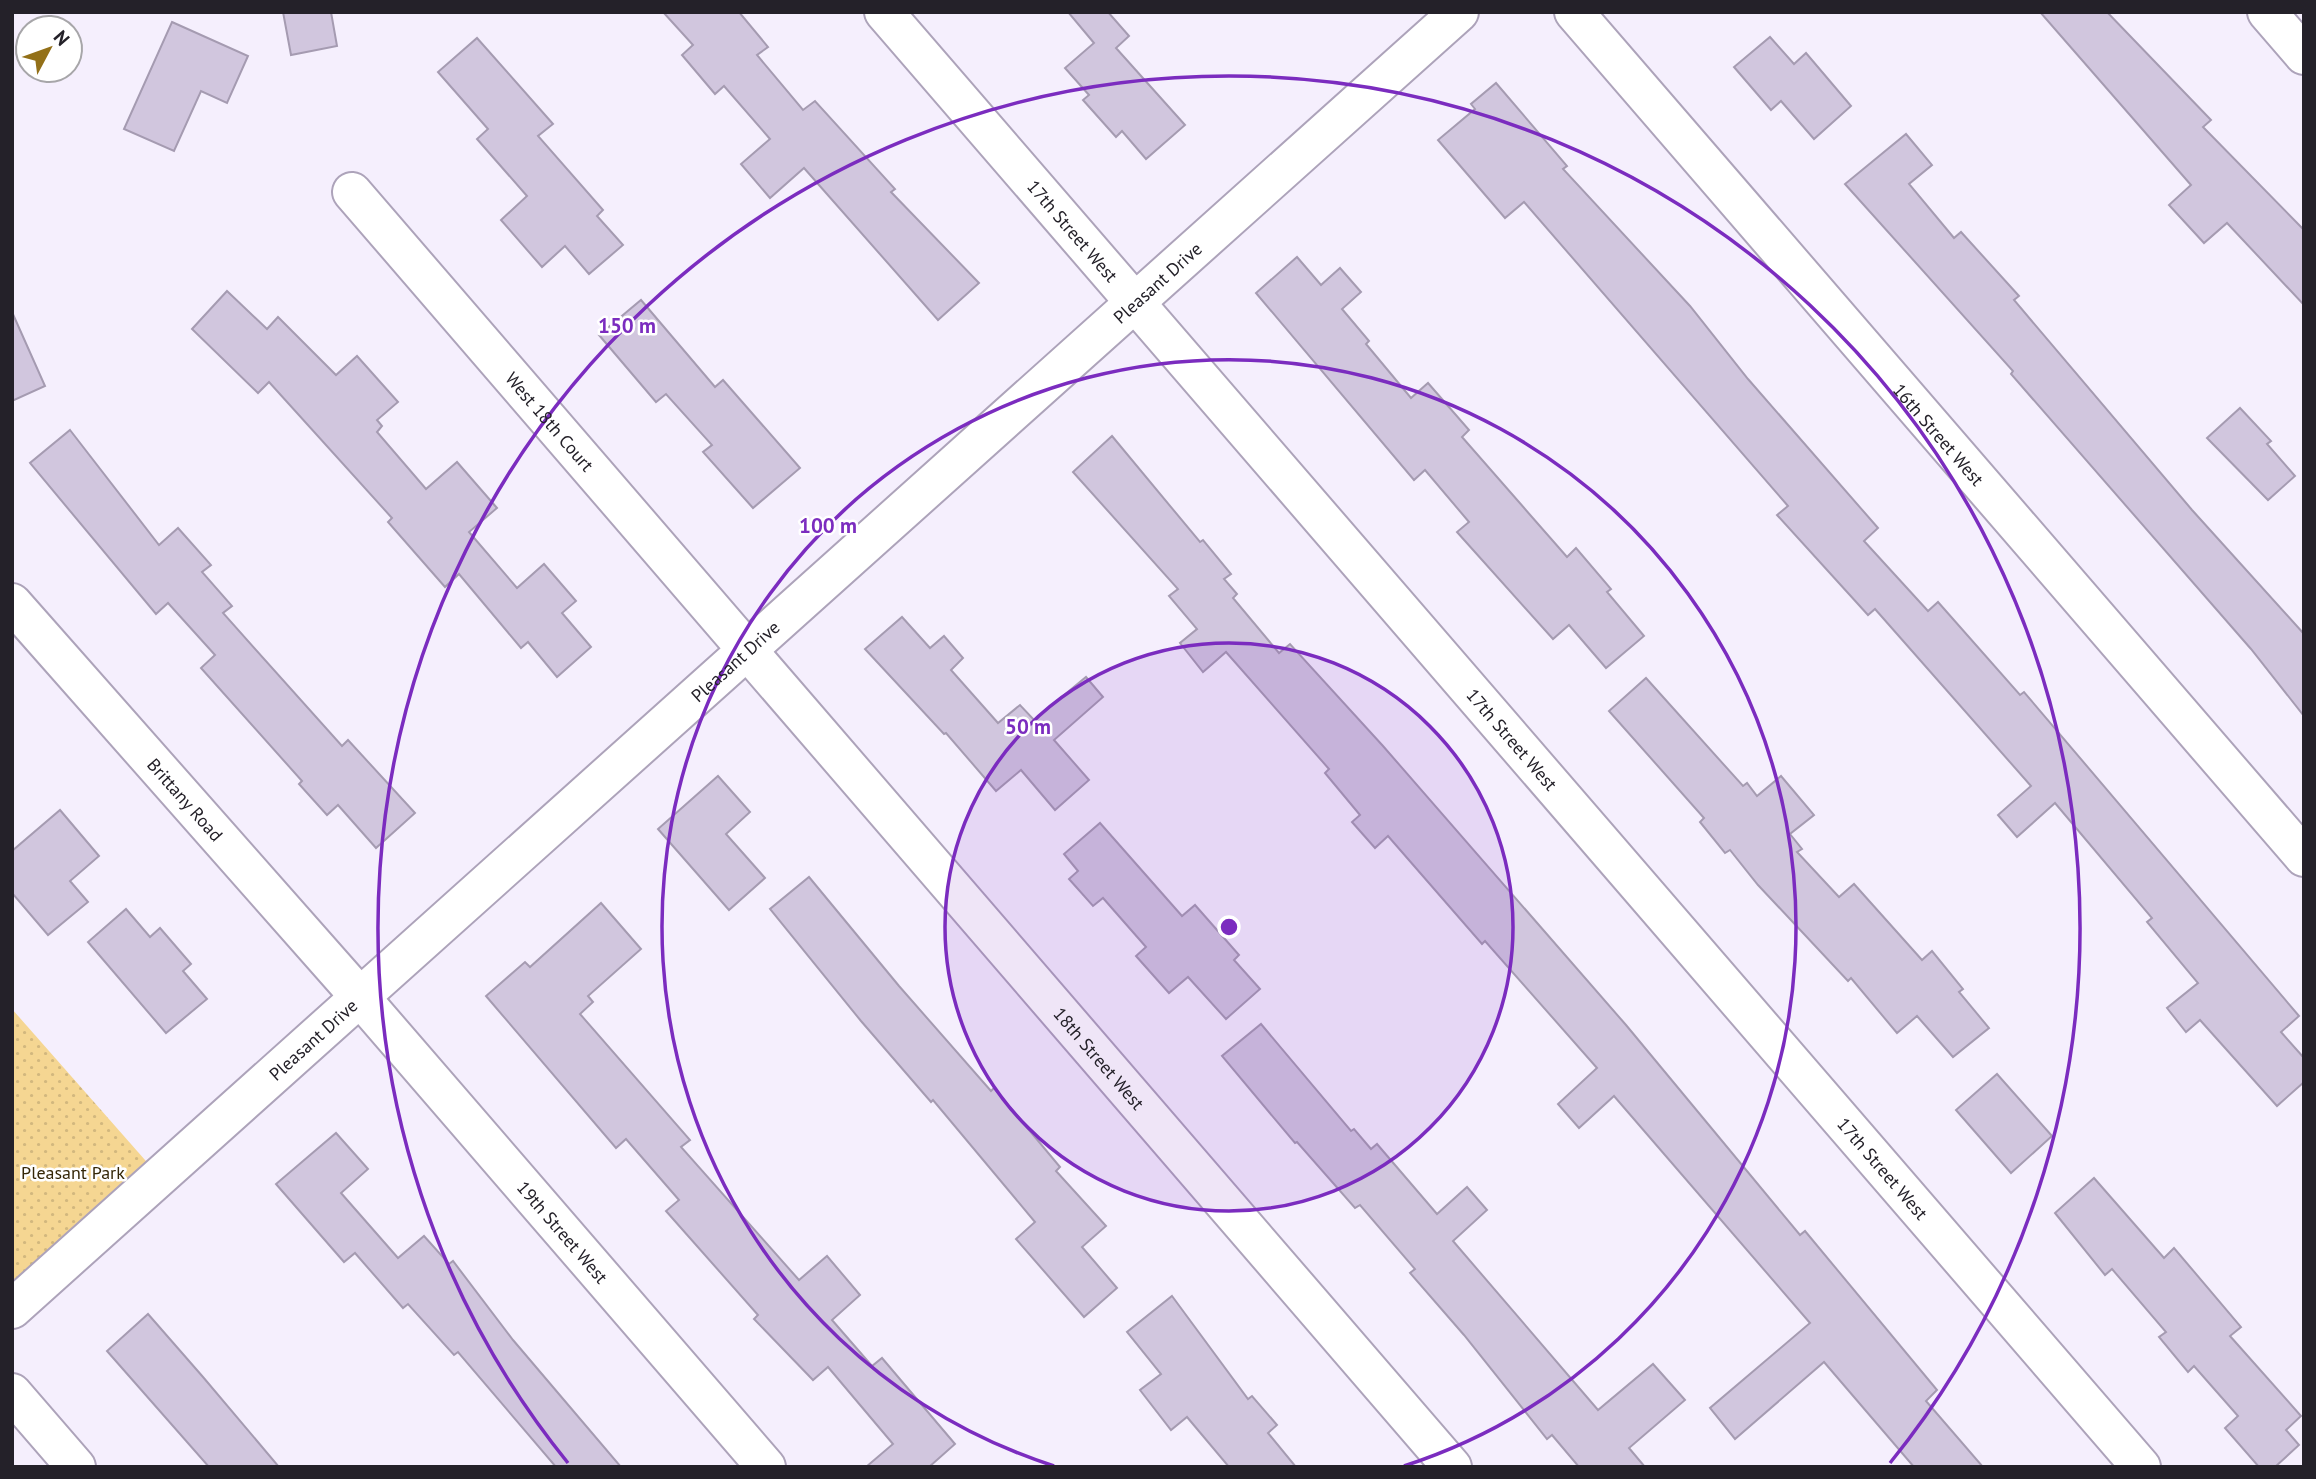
<svg xmlns="http://www.w3.org/2000/svg" width="2316" height="1479" viewBox="0 0 2316 1479" font-family="'PT Sans',sans-serif">
  <defs>
    <pattern id="park-dots" width="8" height="8" patternUnits="userSpaceOnUse" patternTransform="scale(1.75)"><rect width="8" height="8" fill="#f5d692"/><path d="M2 2h.1M6 6h.1" fill="none" stroke="#d2b77e" stroke-width="1.8" stroke-linecap="round"/></pattern>
  </defs>
  <rect width="100%" height="100%" fill="#f5effd"/>
  <polygon fill="url(#park-dots)" points="12,1009 160,1177 12,1309"/>
  <g fill="#d1c6de" stroke="#a59bb1" stroke-width="2">
    <polygon points="283,12 331,12 337,46 291,55"/>
    <polygon points="663,12 739,12 768,47 757,55 803,110 815,101 895,189 891,192 979,283 938,320 804,168 770,198 741,164 770,139 724,86 715,94 682,55 693,45"/>
    <polygon points="1068,12 1108,12 1129,36 1116,48 1185,125 1146,159 1122,131 1116,137 1083,100 1089,95 1065,68 1094,43"/>
    <polygon points="2040,12 2107,12 2211,120 2203,127 2304,230 2304,305 2227,223 2204,243 2169,205 2191,185"/>
    <polygon points="172,22 248,56 227,103 201,91 174,151 124,129"/>
    <polygon points="1770,37 1794,64 1806,53 1851,106 1814,139 1781,101 1771,110 1734,67"/>
    <polygon points="477,38 553,124 538,136 603,210 597,216 623,245 589,274 565,246 542,267 501,220 527,196 477,139 488,129 438,72"/>
    <polygon points="1496,83 1567,166 1563,169 1690,306 1748,379 1878,528 1864,541 1928,611 1938,602 2020,695 2024,692 2299,1016 2281,1032 2304,1058 2304,1082 2277,1106 2200,1020 2186,1032 2167,1008 2198,983 2147,922 2152,918 2055,803 2017,837 1998,815 2031,786 1875,609 1868,615 1777,515 1788,506 1524,202 1505,218 1438,140 1475,109 1471,104"/>
    <polygon points="1906,134 1932,165 1909,184 1954,238 1961,232 2019,296 2014,300 2192,510 2304,634 2304,716 2251,649 2011,374 2013,371 1845,184"/>
    <polygon points="1297,257 1321,285 1340,268 1361,292 1342,309 1369,341 1366,344 1411,398 1428,383 1469,430 1462,437 1567,557 1576,548 1611,589 1607,592 1644,636 1606,668 1569,625 1553,639 1457,532 1469,522 1425,470 1414,480 1256,293"/>
    <polygon points="227,291 267,329 278,317 336,375 357,356 398,402 377,420 382,426 377,432 426,489 457,462 497,508 469,532 517,588 544,564 576,601 562,613 591,647 557,677 528,642 521,648 459,574 445,587 388,522 392,518 269,382 258,393 192,329"/>
    <polygon points="641,300 715,387 723,380 800,468 753,508 703,452 712,445 666,394 656,402 599,335"/>
    <polygon points="12,312 45,386 12,401"/>
    <polygon points="2240,408 2271,441 2267,444 2295,476 2268,500 2207,438"/>
    <polygon points="70,430 159,545 178,528 211,565 202,572 232,606 223,613 342,746 348,740 415,813 376,848 338,805 327,815 299,784 302,781 201,668 215,655 168,603 156,614 30,463"/>
    <polygon points="1112,436 1200,542 1203,540 1231,574 1224,579 1237,594 1233,598 1279,653 1290,644 1383,746 1626,1025 1800,1235 1805,1231 1937,1390 1926,1401 1983,1467 1914,1467 1824,1362 1735,1439 1710,1408 1810,1323 1614,1096 1579,1128 1558,1104 1597,1068 1485,941 1482,944 1388,836 1375,848 1352,822 1360,815 1325,773 1329,769 1226,652 1203,672 1180,643 1197,629 1169,596 1178,589 1073,472"/>
    <polygon points="902,617 930,648 944,636 963,658 951,670 998,723 1020,705 1034,720 1086,677 1103,697 1054,740 1089,780 1055,810 1021,770 996,791 946,733 944,734 865,649"/>
    <polygon points="1646,678 1743,786 1747,783 1757,796 1781,776 1814,815 1790,834 1802,849 1797,852 1839,897 1854,884 1922,960 1932,951 1963,989 1959,992 1989,1028 1953,1057 1917,1016 1897,1033 1851,978 1848,981 1758,885 1730,850 1725,853 1700,822 1704,818 1609,711"/>
    <polygon points="718,776 750,812 726,834 765,878 729,910 658,829"/>
    <polygon points="60,810 99,856 70,881 88,902 48,935 12,893 12,851"/>
    <polygon points="1100,823 1182,916 1195,905 1239,955 1234,960 1260,989 1226,1019 1188,977 1169,993 1136,956 1146,947 1103,898 1093,906 1069,879 1078,871 1064,854"/>
    <polygon points="809,877 899,986 991,1091 994,1088 1060,1167 1056,1171 1106,1226 1082,1247 1117,1288 1084,1317 1016,1239 1035,1222 933,1100 931,1102 861,1021 770,909"/>
    <polygon points="601,903 641,949 588,996 593,1002 580,1014 690,1140 681,1147 799,1280 827,1256 860,1295 832,1320 872,1366 882,1358 955,1444 929,1467 866,1467 893,1444 828,1367 813,1380 754,1319 758,1315 666,1211 679,1200 626,1139 616,1148 486,996 525,962 530,967"/>
    <polygon points="126,909 150,937 160,928 191,964 183,971 207,999 166,1033 88,942"/>
    <polygon points="1261,1024 1351,1131 1354,1129 1371,1149 1377,1144 1437,1214 1467,1187 1487,1210 1453,1241 1598,1410 1653,1364 1685,1400 1629,1448 1645,1467 1579,1467 1552,1435 1547,1439 1464,1335 1410,1273 1415,1269 1360,1205 1355,1208 1297,1142 1295,1143 1222,1056"/>
    <polygon points="1997,1074 2052,1136 2011,1173 1956,1110"/>
    <polygon points="336,1133 368,1169 341,1193 398,1258 424,1236 449,1264 453,1261 513,1340 621,1467 556,1467 458,1352 454,1355 408,1304 403,1308 355,1253 344,1262 276,1184"/>
    <polygon points="2094,1178 2164,1258 2174,1248 2241,1327 2230,1336 2301,1416 2286,1430 2299,1445 2275,1467 2259,1467 2225,1428 2238,1416 2194,1366 2188,1372 2159,1337 2166,1332 2112,1269 2105,1275 2055,1213"/>
    <polygon points="1172,1296 1248,1399 1252,1396 1277,1425 1268,1433 1296,1467 1229,1467 1187,1417 1171,1430 1140,1390 1161,1374 1127,1332"/>
    <polygon points="148,1314 203,1377 279,1467 209,1467 107,1351"/>
  </g>
  <g fill="none" stroke-linecap="round" stroke-linejoin="round">
    <defs>
      <g id="minor">
        <path id="s1" d="M884 12 2141 1467"/>
        <path id="s2" d="M1574 12 2304 857"/>
        <polyline points="2267,12 2304,55"/>
        <path id="s3" d="M352 192 1452 1467"/>
        <path id="s4" d="M12 603 360 997 766 1467"/>
        <path id="s5" d="M12 1309 1459 12"/>
        <polyline points="12,1393 76,1467"/>
      </g>
    </defs>
    <use href="#minor" stroke="#ada3ba" stroke-width="42"/>
    <use href="#minor" stroke="#fff" stroke-width="38"/>
  </g>
  <circle cx="1229" cy="927" r="284" fill="#7b2cbf" fill-opacity=".12"/>
  <g fill="none" stroke="#7b2cbf" stroke-width="3.5">
    <circle cx="1229" cy="927" r="284"/>
    <path d="M1054 1466A567 567 0 1 1 1404 1466"/>
    <path d="M568 1463A851 851 0 1 1 1890 1463"/>
  </g>
  <g text-anchor="middle" dominant-baseline="central" stroke-width="5" stroke-linejoin="round" paint-order="stroke">
    <g font-size="18" fill="#242129" stroke="#fff">
      <text stroke="none"><textPath href="#s1" startOffset="289">17th Street West</textPath></text>
      <text stroke="none"><textPath href="#s5" startOffset="1538">Pleasant Drive</textPath></text>
      <text stroke="none"><textPath href="#s3" startOffset="303">West 18th Court</textPath></text>
      <text stroke="none"><textPath href="#s2" startOffset="558">16th Street West</textPath></text>
      <text stroke="none"><textPath href="#s5" startOffset="971">Pleasant Drive</textPath></text>
      <text stroke="none"><textPath href="#s1" startOffset="961">17th Street West</textPath></text>
      <text stroke="none"><textPath href="#s4" startOffset="262">Brittany Road</textPath></text>
      <text stroke="none"><textPath href="#s5" startOffset="404">Pleasant Drive</textPath></text>
      <text stroke="none"><textPath href="#s3" startOffset="1144">18th Street West</textPath></text>
      <text stroke="none"><textPath href="#s1" startOffset="1528">17th Street West</textPath></text>
      <text stroke="none"><textPath href="#s4" startOffset="836">19th Street West</textPath></text>
    </g>
    <g font-size="18" fill="#352707" stroke="#fff">
      <text x="73" y="1172">Pleasant Park</text>
    </g>
  </g>
  <circle cx="1229" cy="927" r="10" fill="#7b2cbf" stroke="#fff" stroke-width="3.5"/>
  <g font-size="21" text-anchor="middle" font-weight="bold" fill="#7b2cbf" stroke="#fff" stroke-width="5" stroke-linejoin="round" paint-order="stroke">
    <text x="627" y="333">150 m</text>
    <text x="828" y="533">100 m</text>
    <text x="1028" y="734">50 m</text>
  </g>
  <rect width="2316" height="1479" fill="none" stroke="#242129" stroke-width="28"/>
  <g transform="translate(49 49) rotate(49)"><circle r="33" fill="#ffffff" stroke="#a7a6a9" stroke-width="2"/>
  <path d="M0-5L12 26L0 18L-12 26Z" fill="#937018"/>
  <text y="-10" font-size="19" font-weight="bold" text-anchor="middle" fill="#242129">N</text>
  </g>
</svg>
